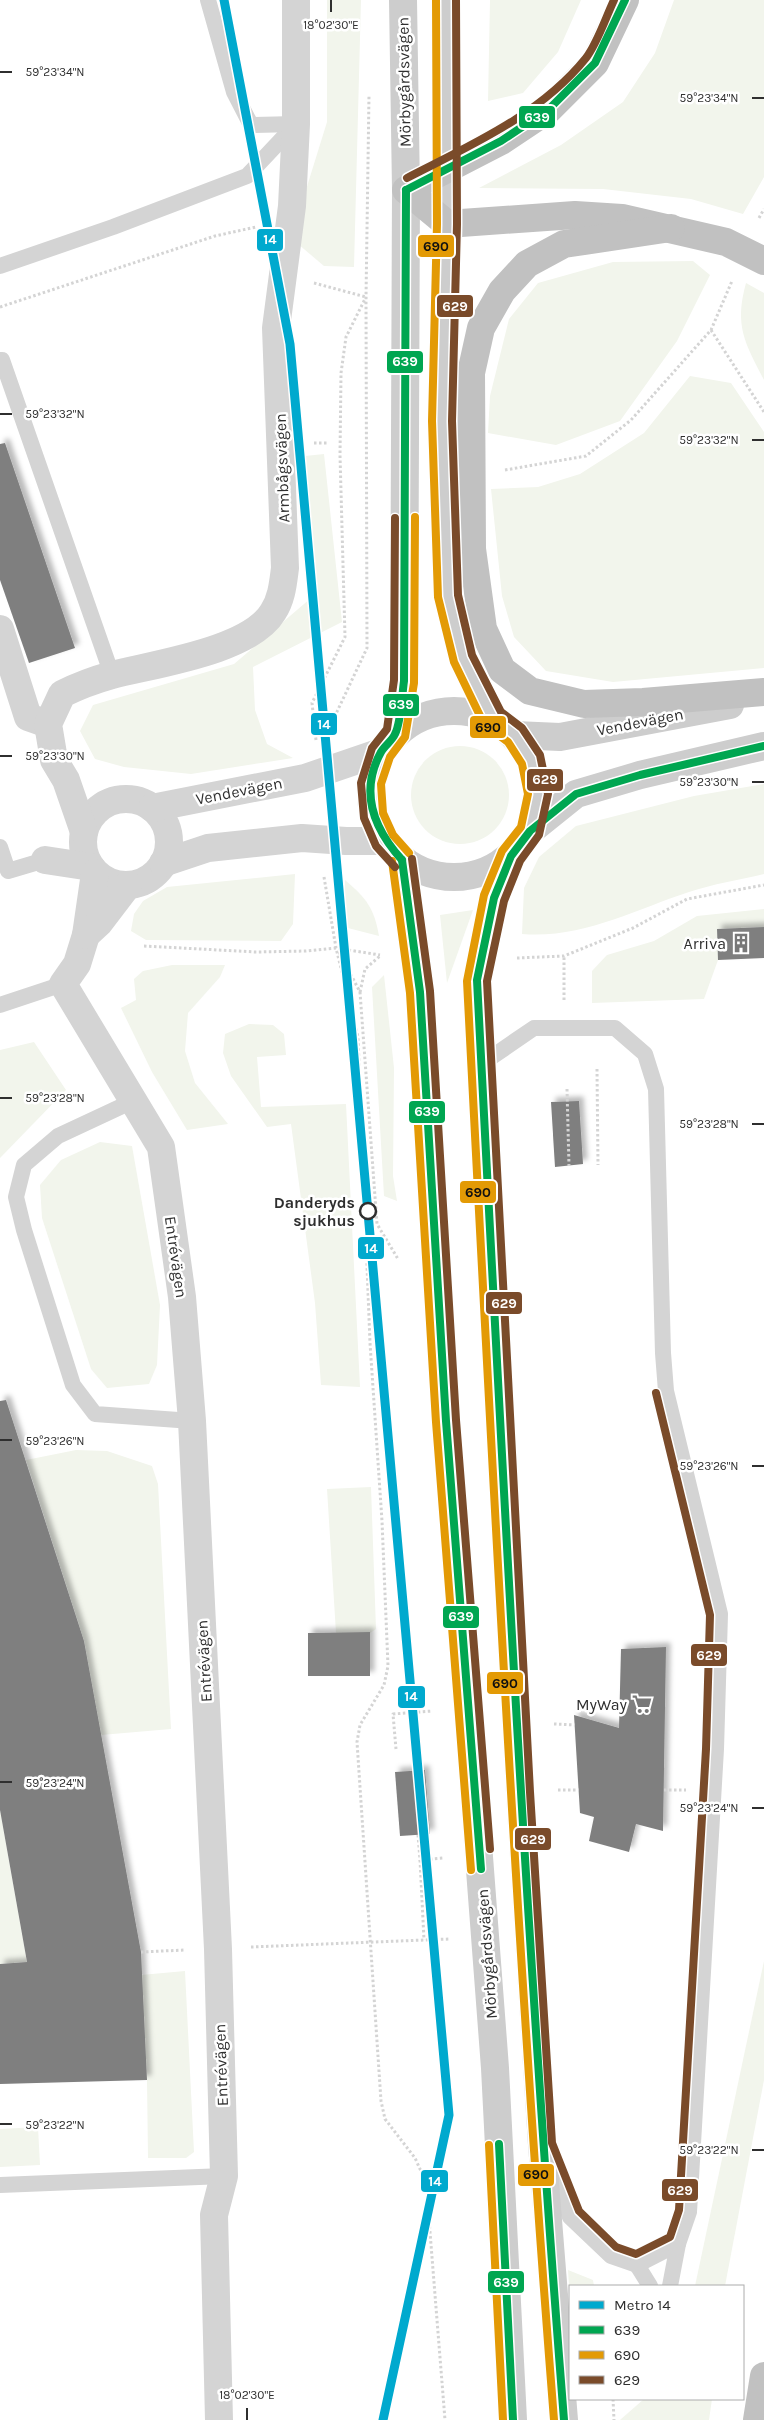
<svg xmlns="http://www.w3.org/2000/svg" width="764" height="2420" viewBox="0 0 764 2420" font-family="Karla,sans-serif">
  <defs>
    <filter id="shadow"><feDropShadow dx="4.5" dy="-4.5" stdDeviation="2.5" flood-color="#0004"/></filter>
  </defs>
  <rect width="100%" height="100%" fill="#fff"/>
  <g fill="#f2f5ec">
    <polygon points="327,0 361,0 354,267 324,266 291,238 327,122"/>
    <polygon points="490,0 581,0 558,52 523,93 488,101"/>
    <polygon points="674,0 764,0 764,177 743,214 691,199 603,189 479,188 561,145 623,102 655,53"/>
    <polygon points="693,261 710,275 677,341 620,421 556,445 488,433 490,396 509,319 538,283 613,262"/>
    <path d="M746 283 764 293V380C745 343 734 326 746 283Z"/>
    <polygon points="690,376 731,383 764,432 764,668 613,682 546,671 514,637 502,596 491,489 538,487 580,474 644,433"/>
    <polygon points="324,454 342,622 253,667 255,710 267,744 293,758 191,774 124,767 95,759 80,731 93,705 234,664 311,598 312,555 305,456"/>
    <circle cx="460" cy="795" r="49"/>
    <path d="M764 784V874C739 880 713 884 689 892 634 910 582 939 522 934L524 888 539 857 576 826 694 796Z"/>
    <polygon points="295,874 293,924 281,941 146,940 131,931 134,914 143,901 167,887"/>
    <path d="M345 880C367 899 374 908 379 936L344 927Z"/>
    <polygon points="764,909 764,927 717,929 718,960 704,999 592,1003 592,971 607,955 654,941 697,916"/>
    <polygon points="473,910 447,983 440,915"/>
    <polygon points="172,965 225,965 220,977 188,1013 185,1051 195,1083 228,1124 187,1130 152,1072 121,1008 136,1000 134,979 143,971"/>
    <polygon points="384,975 394,1068 393,1176 397,1201 384,1196 372,987"/>
    <polygon points="249,1024 273,1025 284,1034 286,1055 257,1057 261,1107 346,1104 360,1387 321,1385 315,1303 291,1124 267,1127 231,1076 223,1053 225,1034"/>
    <polygon points="34,1042 66,1090 0,1158 0,1050"/>
    <polygon points="100,1142 132,1146 160,1305 157,1365 149,1384 107,1388 91,1369 42,1218 40,1185 61,1160"/>
    <polygon points="76,1450 107,1451 152,1466 158,1484 171,1729 101,1735 84,1641 26,1460"/>
    <polygon points="371,1487 376,1629 370,1633 336,1633 327,1489"/>
    <polygon points="0,1810 27,1962 0,1964"/>
    <polygon points="764,1961 764,2080 725,2286 695,2286"/>
    <polygon points="185,1971 194,2152 186,2158 148,2158 147,2080 141,1975"/>
    <polygon points="38,2127 40,2165 0,2167 0,2129"/>
    <polygon points="568,2270 593,2280 594,2286 570,2286 570,2301"/>
    <polygon points="644,2399 712,2399 709,2420 620,2420"/>
  </g>
  <g fill="#7f7f7f" filter="url(#shadow)">
    <polygon points="5,443 75,648 29,663 0,580 0,444"/>
    <polygon points="764,927 764,958 718,960 717,929"/>
    <polygon points="579,1101 583,1164 555,1167 551,1102"/>
    <polygon points="6,1400 84,1641 141,1952 147,2080 0,2084 0,1964 27,1962 0,1810 0,1401"/>
    <polygon points="370,1632 370,1676 308,1676 308,1633"/>
    <polygon points="666,1647 663,1831 636,1824 629,1852 589,1841 594,1817 580,1813 574,1715 619,1728 621,1649"/>
    <polygon points="425,1770 430,1834 400,1836 395,1772"/>
  </g>
  <g fill="none" stroke-linecap="round" stroke-linejoin="round">
    <g stroke="#d4d4d4" stroke-width="3" stroke-dasharray="2.5 2.5" stroke-linecap="butt">
      <polyline points="759,218 764,209"/>
      <polyline points="314,283 366,297"/>
      <polyline points="0,307 215,236 256,227"/>
      <polyline points="711,330 764,412"/>
      <polyline points="314,443 328,443"/>
      <polyline points="505,470 586,456 631,420 711,330 732,281"/>
      <polyline points="326,735 367,648 366,297 369,95"/>
      <polyline points="316,740 312,703 345,637 340,455 341,373 346,337 366,297"/>
      <polyline points="324,877 336,948 358,1037 370,1343 382,1521 388,1666 384,1685 360,1725 357,1742 381,2101 385,2119 415,2158 426,2182 445,2420"/>
      <polyline points="144,946 256,952 306,951 336,948 380,955"/>
      <polyline points="339,952 360,992 377,1224 398,1259"/>
      <polyline points="517,958 564,956 633,928 687,899 764,885"/>
      <polyline points="360,992 365,969 380,956"/>
      <polyline points="564,1000 564,956"/>
      <polyline points="597,1069 598,1165"/>
      <polyline points="567,1089 569,1166"/>
      <polyline points="554,1724 575,1725"/>
      <polyline points="396,1749 393,1714 432,1711"/>
      <polyline points="558,1790 579,1790"/>
      <polyline points="664,1790 686,1790"/>
      <polyline points="418,1835 420,1860 443,1858"/>
      <polyline points="420,1860 424,1940"/>
      <polyline points="251,1947 449,1939"/>
      <polyline points="141,1952 185,1950"/>
      <polyline points="613,2399 614,2420"/>
    </g>
    <g stroke="#d4d4d4" stroke-width="16">
      <polyline points="208,0 234,92 251,125 296,124"/>
      <polyline points="0,266 113,227 247,176 296,124"/>
      <polyline points="0,360 2,360 112,675"/>
      <polyline points="0,847 8,871 45,860"/>
      <polyline points="0,1005 63,984"/>
      <polyline points="480,1065 534,1028 615,1028 645,1054 656,1089 663,1353 666,1391 720,1614 716,1749 689,2212 678,2244 637,2265 611,2256 570,2217 552,2172"/>
      <polyline points="133,1101 58,1136 24,1165 16,1197 24,1230 73,1385 95,1414 192,1421"/>
      <polyline points="0,2185 224,2176"/>
      <polyline points="637,2265 650,2286"/>
      <polyline points="670,2286 678,2244"/>
    </g>
    <g stroke="#d4d4d4" stroke-width="28">
      <polyline points="0,629 28,717 48,724"/>
      <circle cx="126" cy="842" r="43"/>
      <polyline points="152,808 305,778 381,752"/>
      <path d="M84 832 66 780 54 760 48 724 62 694C78 686 94 680 112 675 154 664 250 651 273 612 282 598 283 583 285 568L276 328 292 206 296 124V0"/>
      <polyline points="45,860 91,867"/>
      <polyline points="163,863 208,848 302,838 346,841 385,841"/>
      <polyline points="95,873 86,935 77,964 63,984 161,1147 182,1297 192,1421 218,1949 224,2176 214,2215 219,2420"/>
      <polyline points="86,935 99,923 128,885"/>
    </g>
    <g stroke="#cdcdcd" stroke-width="28">
      <polyline points="446,0 447,224 442,421 448,596 463,658 493,719"/>
      <circle cx="454" cy="794" r="83"/>
      <polyline points="396,733 404,681 406,190 403,0"/>
      <polyline points="515,735 560,737 730,705"/>
      <polyline points="530,831 576,794 640,775 764,746"/>
      <polyline points="511,856 494,898 477,980 520,1793 542,2145 564,2420"/>
      <polyline points="402,860 420,992 446,1421 495,2068 513,2420"/>
    </g>
    <g stroke="#c1c1c1" stroke-width="28">
      <polyline points="625,0 595,63 549,109 501,141 406,190 447,224 575,215 622,218 726,242 764,261"/>
      <polyline points="671,228 564,244 527,264 502,291 481,328 471,373 472,549 483,629 502,670 530,691 584,704 643,702 764,692"/>
      <polyline points="757,2420 764,2376"/>
    </g>
    <defs>
      <g id="bus-1">
        <polyline points="406,190 501,141 549,109 595,63 625,0"/>
        <polyline points="402,860 420,992 446,1421 481,1869"/>
        <path d="M402 860C374 829 359 792 381 752 385 745 392 741 395 734 401 723 402 695 404 681L406 190"/>
        <polyline points="499,2144 513,2420"/>
        <path d="M564 2420C526 1941 502 1460 477 980L494 898 511 856 530 831 576 794 640 775 764 746"/>
      </g>
      <g id="bus-2">
        <path d="M436 0 437 224 432 421 438 597 454 662 484 724 508 742 522 764 528 794 521 827 502 851 484 895 467 981C492 1461 516 1941 554 2420"/>
        <polyline points="409,853 393,835 383,813 381,784 390,757 405,737 414,683 415,517"/>
        <polyline points="392,861 410,993 436,1422 471,1870"/>
        <polyline points="489,2145 503,2420"/>
      </g>
      <g id="bus-3">
        <polyline points="456,0 457,224 452,421 458,595 472,655 501,712 522,728 540,755 548,794 539,835 520,861 504,901 487,981 530,1792 552,2143 579,2211 616,2247 636,2254 670,2237 679,2210 706,1749 710,1615 656,1393"/>
        <path d="M407 178C471 145 540 115 586 58 597 44 606 17 614 0"/>
        <polyline points="412,859 430,991 456,1420 490,1849"/>
        <polyline points="395,867 376,846 364,818 361,783 372,748 387,729 394,680 395,518"/>
      </g>
    </defs>
    <use href="#bus-1" stroke="#fff" stroke-width="11"/>
    <use href="#bus-2" stroke="#fff" stroke-width="11"/>
    <use href="#bus-3" stroke="#fff" stroke-width="11"/>
    <use href="#bus-1" stroke="#00a651" stroke-width="8"/>
    <use href="#bus-2" stroke="#e39a05" stroke-width="8"/>
    <use href="#bus-3" stroke="#7a4b2a" stroke-width="8"/>
    <defs>
      <polyline id="metro-1" points="224,0 290,344 449,2115 383,2420"/>
    </defs>
    <use href="#metro-1" stroke="#fff" stroke-width="12"/>
    <use href="#metro-1" stroke="#00a9ce" stroke-width="9"/>
  </g>
  <path fill="none" stroke="#2f2f2f" stroke-width="2" d="M331 12V0M0 72H12M752 98H764M0 414H12M752 440H764M0 756H12M752 782H764M0 1098H12M752 1124H764M0 1440H12M752 1466H764M0 1782H12M752 1808H764M0 2124H12M752 2150H764M247 2420V2408"/>
  <defs>
    <symbol id="building-bare" viewBox="-9 -9 18 18"><path d="M-4-6H4V6H1V3H-1V6H-4ZM-2.5-4.3h1.7v1.8h-1.7ZM.8-4.3h1.7v1.8H.8ZM-2.5-1h1.7V.8h-1.7ZM.8-1h1.7V.8H.8Z" fill="#787878" stroke="#fff" stroke-width="2.5" paint-order="stroke"/></symbol>
    <symbol id="supermarket-bare" viewBox="-9 -9 18 18"><path d="M-6-5.5h2.5l.6 2H6L4.5 2H-2.5L-4.4-4H-6ZM-1.5 3.2a1.3 1.3 0 1 0 .1 0ZM3 3.2a1.3 1.3 0 1 0 .1 0Z" fill="#787878" stroke="#fff" stroke-width="2.5" paint-order="stroke"/></symbol>
  </defs>
  <g fill-rule="evenodd">
    <use href="#building-bare" x="727" y="929" width="28" height="28"/>
    <use href="#supermarket-bare" x="628" y="1690" width="28" height="28"/>
  </g>
  <circle fill="#fff" stroke="#2f2f2f" stroke-width="2.5" cx="368" cy="1211" r="8"/>
  <g text-anchor="middle" dominant-baseline="central" stroke-width="5" stroke-linejoin="round" paint-order="stroke">
    <g font-size="16" fill="#2f2f2f" stroke="#fff">
      <text transform="translate(404 82) rotate(-91)">Mörbygårdsvägen</text>
      <text transform="translate(282 468) rotate(-92)">Armbågsvägen</text>
      <text transform="translate(640 722) rotate(-11)">Vendevägen</text>
      <text transform="translate(239 791) rotate(-11)">Vendevägen</text>
      <text transform="translate(176 1257) rotate(82)">Entrévägen</text>
      <text transform="translate(204 1661) rotate(-93)">Entrévägen</text>
      <text transform="translate(487 1954) rotate(-94)">Mörbygårdsvägen</text>
      <text transform="translate(221 2065) rotate(-92)">Entrévägen</text>
    </g>
    <g font-size="16" fill="#2f2f2f" stroke="#fff" text-anchor="end">
      <text x="726" y="943">Arriva</text>
      <text x="627" y="1704">MyWay</text>
    </g>
    <g font-size="16" font-weight="bold" fill="#2f2f2f" stroke="#fff" text-anchor="end">
      <text x="355" y="1202">Danderyds<tspan x="355" dy="18">sjukhus</tspan></text>
    </g>
  </g>
  <g font-size="12" text-anchor="middle" fill="#2f2f2f" stroke="#fff" stroke-width="5" stroke-linejoin="round" paint-order="stroke">
    <text x="331" y="29">18°02'30"E</text>
    <text x="55" y="76">59°23'34"N</text>
    <text x="709" y="102">59°23'34"N</text>
    <text x="55" y="418">59°23'32"N</text>
    <text x="709" y="444">59°23'32"N</text>
    <text x="55" y="760">59°23'30"N</text>
    <text x="709" y="786">59°23'30"N</text>
    <text x="55" y="1102">59°23'28"N</text>
    <text x="709" y="1128">59°23'28"N</text>
    <text x="55" y="1445">59°23'26"N</text>
    <text x="709" y="1470">59°23'26"N</text>
    <text x="55" y="1787">59°23'24"N</text>
    <text x="709" y="1812">59°23'24"N</text>
    <text x="55" y="2129">59°23'22"N</text>
    <text x="709" y="2154">59°23'22"N</text>
    <text x="247" y="2399">18°02'30"E</text>
  </g>
  <g stroke="#fff" stroke-width="2">
    <rect x="518" y="105" width="38" height="24" rx="5" fill="#00a651"/>
    <rect x="256" y="228" width="28" height="24" rx="5" fill="#00a9ce"/>
    <rect x="417" y="234" width="38" height="24" rx="5" fill="#e39a05"/>
    <rect x="436" y="294" width="38" height="24" rx="5" fill="#7a4b2a"/>
    <rect x="386" y="350" width="38" height="24" rx="5" fill="#00a651"/>
    <rect x="382" y="693" width="38" height="24" rx="5" fill="#00a651"/>
    <rect x="310" y="712" width="28" height="24" rx="5" fill="#00a9ce"/>
    <rect x="469" y="715" width="38" height="24" rx="5" fill="#e39a05"/>
    <rect x="526" y="768" width="38" height="24" rx="5" fill="#7a4b2a"/>
    <rect x="408" y="1100" width="38" height="24" rx="5" fill="#00a651"/>
    <rect x="459" y="1180" width="38" height="24" rx="5" fill="#e39a05"/>
    <rect x="357" y="1236" width="28" height="24" rx="5" fill="#00a9ce"/>
    <rect x="485" y="1291" width="38" height="24" rx="5" fill="#7a4b2a"/>
    <rect x="442" y="1605" width="38" height="24" rx="5" fill="#00a651"/>
    <rect x="690" y="1643" width="38" height="24" rx="5" fill="#7a4b2a"/>
    <rect x="486" y="1671" width="38" height="24" rx="5" fill="#e39a05"/>
    <rect x="397" y="1685" width="29" height="24" rx="5" fill="#00a9ce"/>
    <rect x="514" y="1827" width="38" height="24" rx="5" fill="#7a4b2a"/>
    <rect x="517" y="2163" width="38" height="24" rx="5" fill="#e39a05"/>
    <rect x="420" y="2169" width="29" height="24" rx="5" fill="#00a9ce"/>
    <rect x="661" y="2178" width="38" height="24" rx="5" fill="#7a4b2a"/>
    <rect x="487" y="2270" width="38" height="24" rx="5" fill="#00a651"/>
  </g>
  <g font-size="14" text-anchor="middle" font-weight="bold" fill="#fff">
    <text x="537" y="122">639</text>
    <text x="270" y="244">14</text>
    <text x="455" y="311">629</text>
    <text x="405" y="366">639</text>
    <text x="401" y="709">639</text>
    <text x="324" y="729">14</text>
    <text x="545" y="784">629</text>
    <text x="427" y="1116">639</text>
    <text x="371" y="1253">14</text>
    <text x="504" y="1308">629</text>
    <text x="461" y="1621">639</text>
    <text x="709" y="1660">629</text>
    <text x="411" y="1701">14</text>
    <text x="533" y="1844">629</text>
    <text x="435" y="2186">14</text>
    <text x="680" y="2195">629</text>
    <text x="506" y="2287">639</text>
  </g>
  <g font-size="14" text-anchor="middle" font-weight="bold" fill="#111">
    <text x="436" y="251">690</text>
    <text x="488" y="732">690</text>
    <text x="478" y="1197">690</text>
    <text x="505" y="1688">690</text>
    <text x="536" y="2179">690</text>
  </g>
  <rect x="569" y="2285" width="175" height="115" fill="#ffffff" stroke="#acacac"/>
  <rect x="579" y="2301" width="25" height="8" fill="#00a9ce" stroke="#acacac"/>
  <text x="614" y="2310" font-size="15" fill="#2f2f2f">Metro 14</text>
  <rect x="579" y="2326" width="25" height="8" fill="#00a651" stroke="#acacac"/>
  <text x="614" y="2335" font-size="15" fill="#2f2f2f">639</text>
  <rect x="579" y="2351" width="25" height="8" fill="#e39a05" stroke="#acacac"/>
  <text x="614" y="2360" font-size="15" fill="#2f2f2f">690</text>
  <rect x="579" y="2376" width="25" height="8" fill="#7a4b2a" stroke="#acacac"/>
  <text x="614" y="2385" font-size="15" fill="#2f2f2f">629</text>
</svg>
